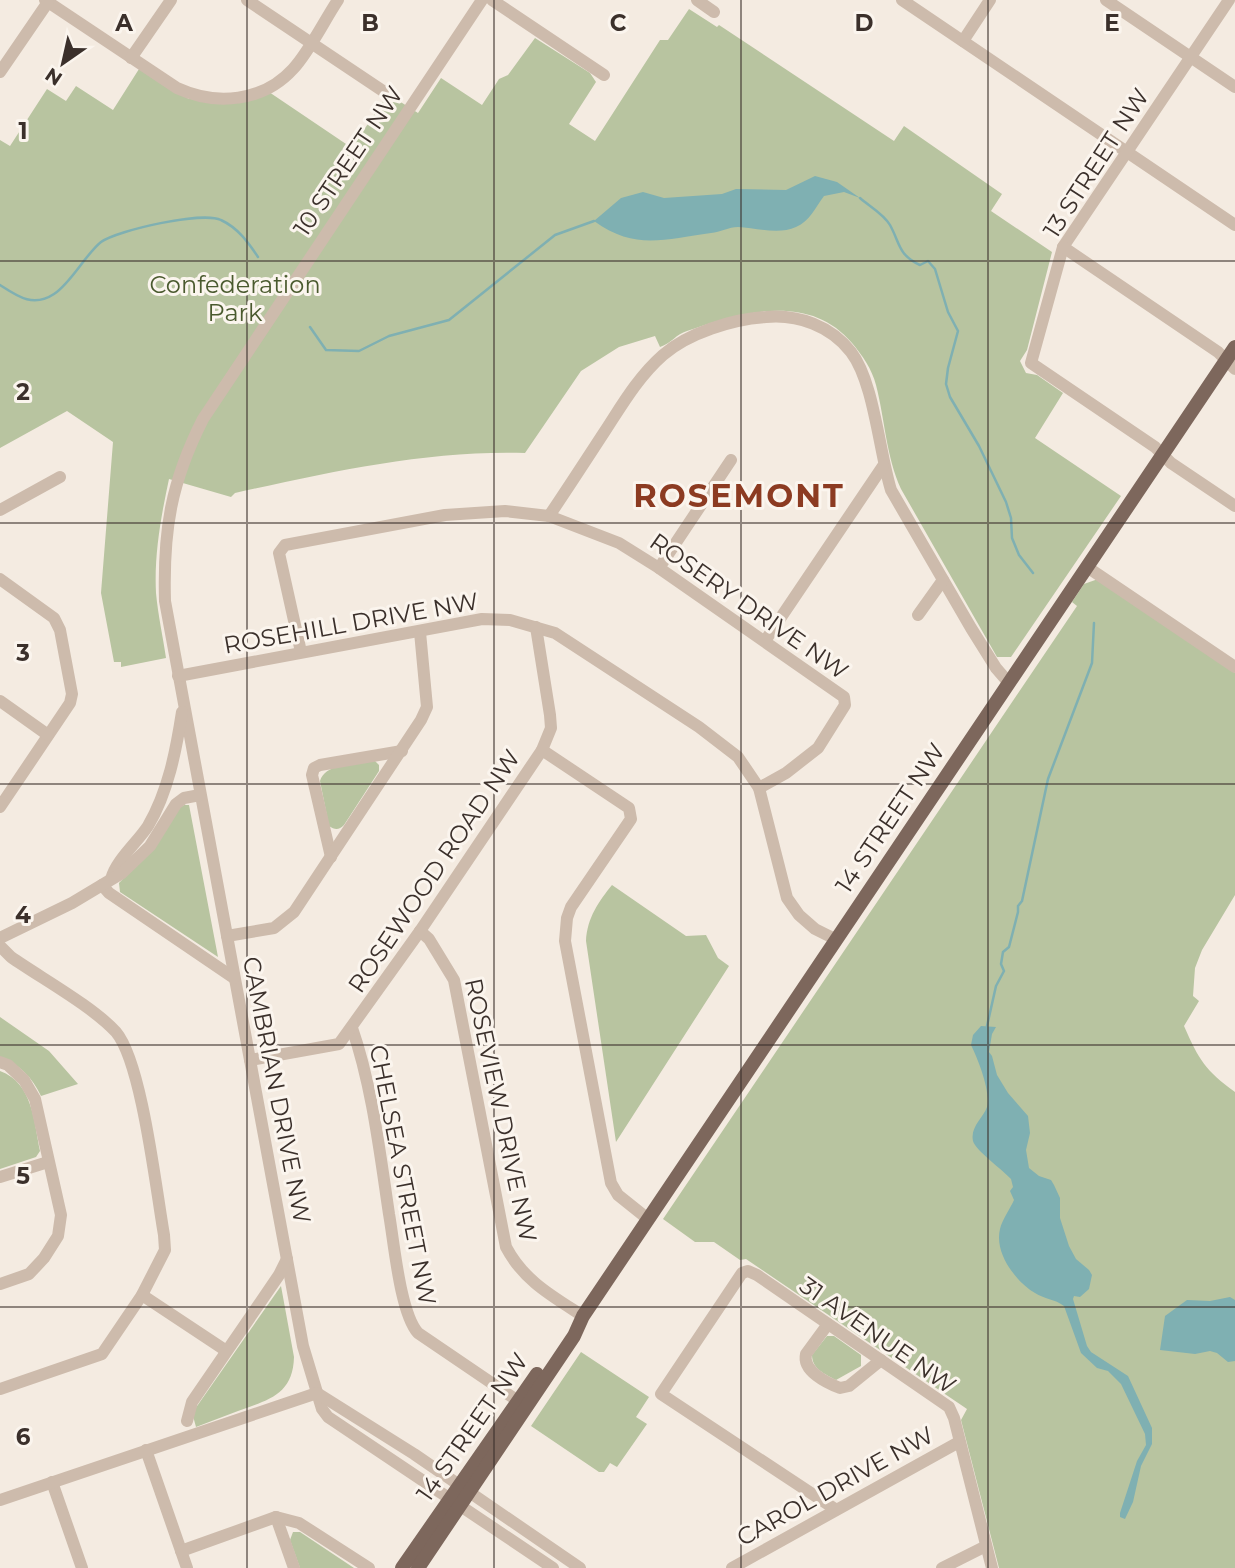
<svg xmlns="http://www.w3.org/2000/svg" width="1235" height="1568" viewBox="0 0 1235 1568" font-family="Montserrat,sans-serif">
  <rect width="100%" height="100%" fill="#f4ebe1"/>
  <g fill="#b8c4a0">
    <path d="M689 9 717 27 719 25 894 141 904 126 1002 194 991 211 1052 252 1027 350 1020 361 1026 373 1037 375 1063 393 1035 438 1121 496 1011 657H997L901 489C886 456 885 420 876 385 872 369 862 355 852 343 809 292 741 312 687 331 676 334 672 343 660 347L655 336 619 347 581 371 525 453C428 450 330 472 235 493L231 497 169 479C161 516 154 555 156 593 158 615 163 637 166 658L121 667V662H114L101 593 113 442 67 411 0 448V140L10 146 47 89 66 101 76 86 113 110 139 69 189 99 269 92 349 146H353L388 94 418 113 441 78 482 105 499 79 508 75 535 38 590 73 596 82 569 124 595 141 660 40H668Z"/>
    <path d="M1098 579 1235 673V895L1202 950 1195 968 1193 996 1199 1001 1184 1026C1199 1060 1205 1070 1235 1092V1568H999L961 1420 967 1409 746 1259 740 1260 714 1242H695L663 1219 1077 606 1072 602 1084 584Z"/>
    <path d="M375 761 379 765V771L344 825C339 830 335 830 329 826L320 781C326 762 358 764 375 761Z"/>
    <polygon points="184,805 189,805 218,957 120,892 119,883 153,849 177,809"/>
    <path d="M612 885 686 936 706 935 718 958 729 966 616 1142 586 941C587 918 599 901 612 885Z"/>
    <path d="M0 1017 49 1051 78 1084 41 1096C33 1078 18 1063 0 1057Z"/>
    <path d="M0 1071C33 1083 34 1122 40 1151L36 1157 0 1169Z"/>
    <path d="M281 1286 294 1357C293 1395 268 1400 238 1411 224 1416 210 1422 196 1427L193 1416 195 1409Z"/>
    <path d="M827 1336H834L861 1355V1366L836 1380C825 1374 812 1369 812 1355Z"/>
    <polygon points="581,1352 649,1397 636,1417 647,1424 617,1467 610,1463 604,1472 599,1472 531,1426"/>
    <polygon points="293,1532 300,1532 354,1568 300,1568 290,1540"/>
  </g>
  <g fill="#7fb0b2">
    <path d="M815 176 837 182 860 198 844 192 824 196C815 208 810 221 796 227 779 235 756 228 738 227 729 227 720 232 711 233 664 239 636 251 594 221L621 198 643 192 664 198 722 194 736 189 786 190Z"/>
    <path d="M981 1026 996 1027 992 1034 989 1052 992 1056 997 1075 1008 1093 1028 1116 1030 1133 1026 1150 1029 1168 1039 1176 1051 1180 1054 1185 1060 1198V1218L1069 1246 1076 1259 1089 1270 1092 1275 1089 1289 1080 1297 1074 1296 1073 1299 1087 1346 1091 1352 1128 1376 1152 1428V1444L1141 1466 1133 1502 1125 1519 1120 1517V1513L1137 1461 1146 1445 1145 1434 1121 1384 1108 1371 1097 1368 1081 1353 1064 1306C1055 1299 1044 1299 1035 1293 1016 1282 994 1253 1000 1229 1002 1220 1010 1209 1014 1200L1010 1191 1013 1187 1011 1179C1003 1170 975 1150 973 1141 970 1127 983 1118 987 1107 991 1092 978 1059 971 1045L973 1035Z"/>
    <polygon points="1230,1297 1235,1300 1235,1361 1228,1362 1217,1353 1210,1351 1195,1354 1160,1350 1165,1316 1187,1300 1210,1301"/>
  </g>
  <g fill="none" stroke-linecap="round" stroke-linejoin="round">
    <g stroke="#7fb0b2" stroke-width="2.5">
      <path d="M860 198C869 206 884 214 890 225 900 243 898 255 920 265L928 261 935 269 948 312 958 331 948 368 946 384 950 397 979 446 1006 502 1011 518 1012 538 1019 555 1033 573"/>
      <path d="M0 285C17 296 33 308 54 294 71 283 85 255 101 242 118 230 203 211 221 220 238 228 248 242 258 257"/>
      <polyline points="310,327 326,350 359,351 389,336 449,320 555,235 594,221"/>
      <polyline points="987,1026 996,986 1004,971 1001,964 1003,952 1009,947 1018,912 1018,906 1022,901 1048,779 1092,663 1094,623"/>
    </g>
    <g stroke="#cdbbac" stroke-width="12">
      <path d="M45 0 177 88C216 106 263 102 293 69 309 52 324 21 338 0"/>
      <polyline points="247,0 383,91"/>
      <path d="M482 0 203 419C171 482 163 530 165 601L303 1346 322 1409 328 1417 553 1568"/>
      <polyline points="492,0 604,75"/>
      <polyline points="697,0 714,12"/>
      <polyline points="902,0 1235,225"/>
      <polyline points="1106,0 1235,87"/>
      <polyline points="1229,0 1063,247 1031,363 1155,447 1171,463 1235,506"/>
      <polyline points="963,41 990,0"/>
      <polyline points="131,58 171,0"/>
      <polyline points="0,72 48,2"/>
      <polyline points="1063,247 1218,352 1235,369"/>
      <polyline points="0,510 60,477"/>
      <path d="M549 516C568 488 586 460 605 431 622 405 638 377 663 355 688 333 733 319 766 317 798 314 831 326 851 352 874 382 879 451 891 490L971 628 996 668 1009 683"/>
      <polyline points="1087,567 1235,667"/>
      <polyline points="659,568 731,460"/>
      <polyline points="0,579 54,618 60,630 72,694 70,703 0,807"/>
      <polyline points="918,615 943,580"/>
      <polyline points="765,641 883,466"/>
      <polyline points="301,652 279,553 285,545 445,515 505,511 549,516 619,543 659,568 844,697 845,705 818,748 786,773 759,788"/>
      <polyline points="178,676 482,619 510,620 555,633 699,727 738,757 759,788 787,898 799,915 815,929 835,939"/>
      <polyline points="0,701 48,735"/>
      <polyline points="542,750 629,808 631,819 571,907 567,918 565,941 611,1183 618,1195 648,1219"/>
      <polyline points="331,857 312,775 314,768 320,765 402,751"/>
      <path d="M111 879C117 859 136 844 148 826 168 792 176 751 182 712"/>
      <polyline points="102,885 109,893 234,978"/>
      <path d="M420 931 429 939 454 980 506 1247C524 1281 552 1296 583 1316"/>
      <polyline points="227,936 274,928 294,912 421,720 427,707 420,632"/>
      <polyline points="0,938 72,903 122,873 150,846 176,804 184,798 200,795"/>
      <path d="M0 946 11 957C41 978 92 1006 116 1032 142 1063 156 1190 164 1235L165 1250 142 1295 102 1354 0 1389"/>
      <path d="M352 1028C372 1085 380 1154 389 1214 394 1242 400 1313 418 1333L518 1401"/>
      <polyline points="250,1060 339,1044 420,931 542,750 551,728 550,715 536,627"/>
      <polyline points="0,1062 8,1065 24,1080 35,1099 61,1215 58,1236 44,1258 29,1274 0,1284"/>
      <polyline points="0,1177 48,1162"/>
      <polyline points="142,1295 225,1350"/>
      <path d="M828 1324 806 1354C802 1371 827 1383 840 1388L849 1386 881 1360"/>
      <polyline points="187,1421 192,1402 279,1275 287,1259"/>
      <polyline points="146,1450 187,1568"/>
      <polyline points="52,1482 82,1568"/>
      <polyline points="0,1500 317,1393 414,1454 580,1568"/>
      <polyline points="835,1509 661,1394 742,1273 748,1271 757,1275 949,1407 954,1418 992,1568"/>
      <polyline points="276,1517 294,1568"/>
      <polyline points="181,1551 276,1517 299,1523 369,1568"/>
      <polyline points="732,1568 959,1442"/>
      <polyline points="942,1568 986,1546"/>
    </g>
    <g stroke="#7d675c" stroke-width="14">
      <polyline points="402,1568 537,1374"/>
      <polyline points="418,1568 574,1336 583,1316 1235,347"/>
    </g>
  </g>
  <path fill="none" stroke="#3b302b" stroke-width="2" stroke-opacity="0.55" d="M247 0V1568M494 0V1568M741 0V1568M988 0V1568M0 261H1235M0 523H1235M0 784H1235M0 1045H1235M0 1307H1235"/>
  <g text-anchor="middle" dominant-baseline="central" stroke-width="6" stroke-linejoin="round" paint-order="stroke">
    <g font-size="24" fill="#3b302b" stroke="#fbf5ee">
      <text transform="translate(348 161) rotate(-56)">10 STREET NW</text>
      <text transform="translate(1096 163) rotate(-57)">13 STREET NW</text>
      <text transform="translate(749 606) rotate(35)">ROSERY DRIVE NW</text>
      <text transform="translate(351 623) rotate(-10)">ROSEHILL DRIVE NW</text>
      <text transform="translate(890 818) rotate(-56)">14 STREET NW</text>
      <text transform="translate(434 871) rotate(-56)">ROSEWOOD ROAD NW</text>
      <text transform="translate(277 1090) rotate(79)">CAMBRIAN DRIVE NW</text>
      <text transform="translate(501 1110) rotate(78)">ROSEVIEW DRIVE NW</text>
      <text transform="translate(403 1175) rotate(79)">CHELSEA STREET NW</text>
      <text transform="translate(878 1335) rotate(35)">31 AVENUE NW</text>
      <text transform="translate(472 1427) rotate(-55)">14 STREET NW</text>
      <text transform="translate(835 1486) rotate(-29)">CAROL DRIVE NW</text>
    </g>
    <g font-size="24" fill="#4a5a2e" stroke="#fbf5ee">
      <text x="235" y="284">Confederation<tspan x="235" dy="28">Park</tspan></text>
    </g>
    <g font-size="32" font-weight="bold" letter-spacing="2" fill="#8c3b22" stroke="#fbf5ee">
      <text x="739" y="495">ROSEMONT</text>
    </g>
  </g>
  <g font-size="23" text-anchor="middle" font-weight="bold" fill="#3b302b" stroke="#fbf5ee" stroke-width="6" stroke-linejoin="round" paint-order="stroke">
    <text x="124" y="31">A</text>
    <text x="370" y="31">B</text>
    <text x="618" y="31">C</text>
    <text x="864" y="31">D</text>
    <text x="1112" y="31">E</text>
    <text x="23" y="139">1</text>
    <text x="23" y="400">2</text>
    <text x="23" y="661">3</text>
    <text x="23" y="923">4</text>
    <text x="23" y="1184">5</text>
    <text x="23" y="1445">6</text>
  </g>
  <g transform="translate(63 63) rotate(214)" stroke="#fbf5ee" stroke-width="5" paint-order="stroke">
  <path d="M0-5L12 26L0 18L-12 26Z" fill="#3b302b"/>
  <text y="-10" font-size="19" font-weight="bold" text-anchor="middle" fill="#3b302b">N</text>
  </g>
</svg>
